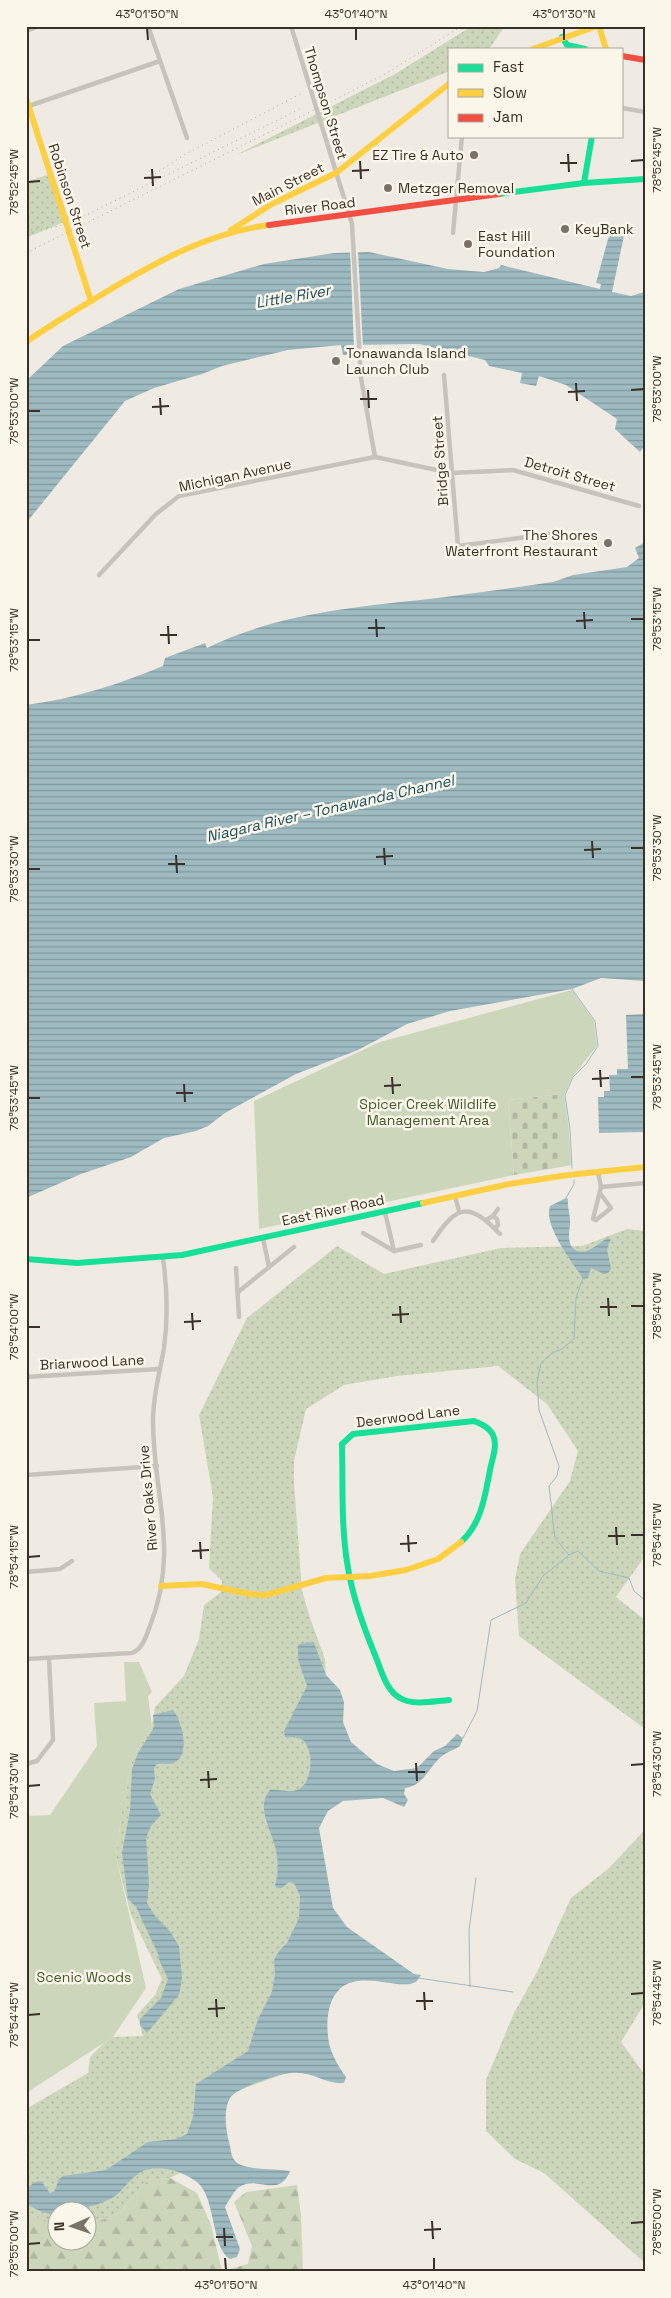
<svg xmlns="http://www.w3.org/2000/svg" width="671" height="2298" viewBox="0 0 671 2298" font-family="'Space Grotesk',sans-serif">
  <defs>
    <pattern id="grass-dots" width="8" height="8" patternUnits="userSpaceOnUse" patternTransform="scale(1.25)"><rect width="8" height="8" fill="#ccd6bb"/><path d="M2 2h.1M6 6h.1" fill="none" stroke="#b0b8a1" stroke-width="1.8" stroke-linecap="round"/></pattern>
    <pattern id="forest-firs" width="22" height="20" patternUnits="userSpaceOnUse" patternTransform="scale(1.25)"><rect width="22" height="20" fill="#ccd6bb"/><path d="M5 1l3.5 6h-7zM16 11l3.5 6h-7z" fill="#b0b8a1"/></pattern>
    <pattern id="cemetery-stones" width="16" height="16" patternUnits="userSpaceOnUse" patternTransform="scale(1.25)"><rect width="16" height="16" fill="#ccd6bb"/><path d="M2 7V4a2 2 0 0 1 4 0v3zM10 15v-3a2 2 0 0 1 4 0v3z" fill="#b0b8a1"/></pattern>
    <pattern id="water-rules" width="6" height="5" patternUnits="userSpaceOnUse" patternTransform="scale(1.25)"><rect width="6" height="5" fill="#9dbbc1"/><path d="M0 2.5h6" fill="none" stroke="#81999d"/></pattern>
  </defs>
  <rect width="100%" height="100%" fill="#efebe2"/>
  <g fill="url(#grass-dots)">
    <polygon points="472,26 505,26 489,49 450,49 450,71 236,155 395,74"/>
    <polygon points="53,173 69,220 26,238 26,182"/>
    <polygon points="627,1229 645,1231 645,1556 616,1597 645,1620 645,1729 519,1636 515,1579 520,1554 570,1481 578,1451 547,1404 498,1366 397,1376 344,1385 306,1409 294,1461 294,1482 302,1591 310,1618 325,1659 330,1730 313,1836 303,2067 223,2096 190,2168 170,2178 148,2180 120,2213 88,2225 88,2210 58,2210 57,2225 26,2213 26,2109 88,2073 90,2057 104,2043 113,2037 143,2036 137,2015 155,1995 162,1979 131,1915 116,1857 123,1803 133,1757 152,1726 155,1707 184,1676 199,1639 204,1605 221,1592 222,1581 209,1568 213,1497 199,1415 247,1318 337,1246 384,1274 501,1248 582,1246"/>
    <polygon points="645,1830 645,2003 621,2042 645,2075 645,2263 544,2173 515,2159 486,2131 486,2080 514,2013 537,1972 571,1898 608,1869"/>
  </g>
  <polygon fill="url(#forest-firs)" points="170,2178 197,2193 211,2225 222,2271 248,2264 252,2246 234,2202 246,2192 297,2185 301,2215 303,2272 26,2272 26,2213 57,2225 58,2240 88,2240 88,2225 120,2213 148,2180"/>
  <polygon fill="url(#cemetery-stones)" points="562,1094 561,1167 514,1175 508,1100"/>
  <g fill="#ccd6bb">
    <polygon points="572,990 594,1021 597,1046 573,1076 564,1095 569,1129 571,1165 561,1167 561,1094 508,1100 514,1175 259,1229 254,1101 380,1042"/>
    <polygon points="124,1662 139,1662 152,1692 148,1696 152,1726 133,1757 123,1803 116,1857 146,1988 113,2037 26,2093 26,1816 50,1815 97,1746 94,1703 126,1701"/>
  </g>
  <g fill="url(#water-rules)">
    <polygon points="615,228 625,231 612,292 631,296 644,292 645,286 645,445 640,452 615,429 617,419 566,385 539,376 536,386 520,383 522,373 489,366 485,360 419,344 347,345 347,355 343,355 341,345 288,350 222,366 202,374 154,388 125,401 26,523 26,381 63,346 179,289 264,264 334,253 369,252 448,269 484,272 499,268 501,265 600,289 601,284 596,283 608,239"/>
    <path d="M645 542V981L601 978 572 989 450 1011 407 1024 358 1050 296 1074 225 1113 208 1126 196 1131 164 1138 131 1157 81 1174 26 1198V705C73 699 120 684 163 666L165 658 205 643 207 648C276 614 354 607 429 599 470 594 512 588 553 582L573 575 627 567 639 558 635 548Z"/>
    <polygon points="645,1014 645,1132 599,1133 598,1097 604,1097 604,1091 610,1091 609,1075 617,1075 617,1069 628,1069 626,1015"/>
    <path d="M566 1198 568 1199C567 1209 571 1216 570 1225 569 1233 568 1238 571 1246 582 1260 596 1245 607 1238L611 1239 607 1249 611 1269 608 1273 604 1274 591 1268 588 1278 583 1279C573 1262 543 1226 550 1206Z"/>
    <path d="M307 1642 314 1643 326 1675 340 1690 344 1702 343 1722 351 1742 377 1764 394 1771 417 1768 434 1751 445 1746 457 1734 463 1738 460 1746C454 1750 447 1752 442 1756 429 1766 424 1786 405 1788L404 1794 408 1800 404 1807 383 1798 343 1801 328 1811 319 1828 333 1908 347 1927 414 1974 421 1975 416 1982 410 1984C392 1986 372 1977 353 1982 327 1988 325 2022 329 2043 331 2054 340 2069 346 2077L344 2083C324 2085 311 2068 285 2074 273 2076 237 2088 230 2098 223 2110 226 2130 229 2142 232 2152 230 2160 241 2165 254 2170 275 2169 290 2171 279 2199 259 2175 239 2187 233 2192 229 2201 225 2207L240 2249 237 2257 230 2259C211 2248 216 2199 198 2183 183 2171 155 2162 138 2174 128 2181 122 2192 112 2198 95 2207 77 2210 58 2210L57 2215C45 2214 36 2210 26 2203V2189L35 2182 41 2181 50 2193 54 2192 59 2179 63 2176 106 2170 148 2142 176 2139 187 2134 193 2117 196 2084 248 2051 258 2019 272 1992 275 1974 274 1960 279 1951 287 1943 299 1918 300 1896 294 1883 289 1882 282 1888H277L275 1885C279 1874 278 1857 275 1846 270 1828 256 1806 270 1790 279 1789 289 1793 297 1790 313 1784 314 1752 304 1741 299 1736 291 1738 285 1737L284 1731 307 1686 298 1659V1645Z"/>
    <path d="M173 1710C182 1721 191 1755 174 1763 169 1765 162 1763 157 1764L154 1768 155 1779 150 1794 161 1815 151 1826 146 1838 149 1883 147 1903 155 1916 169 1930 179 1946 182 1978 179 1995 147 2033 140 2025V2019L161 1998 168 1979 160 1962 158 1954 136 1907 128 1899 122 1853 130 1811 132 1769 138 1753 152 1731 154 1726 153 1715Z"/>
  </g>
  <polygon fill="#efebe2" points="350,250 358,250 363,347 354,347"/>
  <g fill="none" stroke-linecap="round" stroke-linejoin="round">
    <g stroke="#9dbbc1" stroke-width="1">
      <polyline points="572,989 595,1021 598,1046 586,1064 573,1077 565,1095 570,1129 572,1168"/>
      <polyline points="566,1198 574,1184 574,1180"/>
      <polyline points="583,1278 576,1298 574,1339 562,1349 552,1353 541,1363 537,1382 539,1410 559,1466 557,1476 549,1486 555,1538 569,1555 578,1551 599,1571 629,1578 634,1591 645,1600"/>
      <polyline points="463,1738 477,1711 491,1620 526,1603 543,1576 568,1556"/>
      <polyline points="418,1978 513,1992"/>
      <polyline points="470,1987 469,1930 476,1878"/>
    </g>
    <g stroke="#c8c3ba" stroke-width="4.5">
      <polyline points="148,26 187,138"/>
      <polyline points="291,26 352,224 361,378 375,457"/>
      <polyline points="26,31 39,26"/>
      <polyline points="26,107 160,61"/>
      <polyline points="622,108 645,112"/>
      <polyline points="453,233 462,136"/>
      <polyline points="444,375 458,546 550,534"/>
      <polyline points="99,575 156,514 179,496 375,457 451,473 513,470 639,506"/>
      <polyline points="598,1172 601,1187 593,1219 596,1220 611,1208 600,1193"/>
      <polyline points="601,1187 645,1183"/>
      <polyline points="455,1196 459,1211"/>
      <polyline points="385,1212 394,1251"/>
      <polyline points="493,1216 497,1219 498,1225 495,1229"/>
      <polyline points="486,1220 493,1216 498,1209"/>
      <polyline points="363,1233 394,1251 421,1245"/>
      <polyline points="263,1238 269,1267"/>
      <path d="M433 1241C457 1204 469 1202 500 1234"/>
      <polyline points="236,1268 239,1317"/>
      <polyline points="238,1292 294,1247"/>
      <polyline points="26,1377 159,1369"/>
      <polyline points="26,1475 157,1466"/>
      <polyline points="26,1572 60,1569 72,1561"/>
      <path d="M26 1659 132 1653C143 1649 146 1636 150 1626 180 1549 153 1495 153 1420 153 1395 160 1372 164 1348 168 1319 167 1287 163 1258"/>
      <polyline points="26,1764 37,1761 53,1740 49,1658"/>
    </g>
    <g stroke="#16e098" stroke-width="6">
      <polyline points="562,37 567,45 585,49"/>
      <polyline points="584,183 592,136"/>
      <polyline points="499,194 584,183 645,179"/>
      <polyline points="26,1259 77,1263 182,1255 423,1203"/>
      <path d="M449 1700C434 1701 414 1706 400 1698 387 1691 382 1673 377 1660 364 1628 352 1596 347 1562 341 1523 343 1483 342 1444L353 1434 474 1421C481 1424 489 1427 493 1435 498 1446 492 1459 490 1470 485 1495 482 1523 461 1542"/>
    </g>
    <g stroke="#ffcf43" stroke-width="6">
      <polyline points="599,26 606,49"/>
      <polyline points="533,49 597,26"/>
      <polyline points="26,98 91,301"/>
      <polyline points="231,230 272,204 336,173 450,83"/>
      <path d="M26 342C50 325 76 310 101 295 154 263 207 233 269 225"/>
      <polyline points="423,1203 509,1184 568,1175 645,1167"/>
      <polyline points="161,1586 201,1584 250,1594 266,1595 326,1578 370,1576 406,1570 438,1559 461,1542"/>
    </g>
    <g stroke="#f24e42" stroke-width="6">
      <polyline points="622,56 645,60"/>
      <polyline points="269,225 499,194"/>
    </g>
    <g stroke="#afaba5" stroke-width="1" stroke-dasharray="1 4" stroke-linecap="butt">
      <polyline points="155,174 184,155 302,93"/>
      <polyline points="26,230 47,229 70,223 300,109"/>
      <polyline points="26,253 340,97 387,73 462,26"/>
    </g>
  </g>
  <path fill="none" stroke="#393128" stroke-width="2" d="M147 28 148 40M356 28V40M564 28V40M568 154 569 172M360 161 361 179M631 161 644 160M560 163H577M152 169 153 186M352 171 369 170M144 178 161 177M28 182 40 181M576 383 577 401M368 390 369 408M631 390 644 389M568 392 585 391M160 398 161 415M360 399H377M152 407 169 406M28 411H40M584 612 585 629M376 619 377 637M631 619H644M576 621 593 620M168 626 169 644M368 628H385M160 635H177M28 640H40M592 841 593 858M384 848 385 865M631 848H644M584 850 601 849M176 855 177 873M376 857 393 856M168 864H185M28 869H40M600 1070 601 1087M392 1077 393 1094M631 1077H644M592 1079 609 1078M184 1084 185 1102M384 1086 401 1085M176 1093H193M28 1098H40M608 1298 609 1316M400 1306 401 1323M631 1306H644M600 1307H617M192 1313 193 1330M392 1315 409 1314M184 1322 201 1321M28 1327H40M616 1527 617 1545M408 1535 409 1552M631 1535H644M608 1536H625M200 1542 201 1559M400 1544 417 1543M192 1551 209 1550M28 1557 40 1556M416 1763 417 1781M631 1765 644 1764M208 1771 209 1788M408 1772H425M200 1780 217 1779M28 1786 40 1785M424 1992 425 2010M631 1994 644 1993M216 1999 217 2017M416 2001H433M208 2009 225 2008M28 2015 40 2014M432 2221 433 2239M631 2223 644 2222M224 2228 225 2246M424 2230 441 2229M216 2237H233M28 2244 40 2243M225 2258 226 2270M434 2258V2270"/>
  <g fill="#797269" stroke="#fbf6ea" stroke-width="2">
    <circle cx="474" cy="155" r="5"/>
    <circle cx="388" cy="188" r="5"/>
    <circle cx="565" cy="229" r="5"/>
    <circle cx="468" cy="244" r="5"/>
    <circle cx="336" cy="361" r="5"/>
    <circle cx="608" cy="543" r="5"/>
  </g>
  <g text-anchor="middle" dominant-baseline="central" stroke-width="5" stroke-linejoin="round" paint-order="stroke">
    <g font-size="14" fill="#393128" stroke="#fbf6ea">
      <text transform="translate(326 103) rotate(73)">Thompson Street</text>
      <text transform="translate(288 184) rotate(-27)">Main Street</text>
      <text transform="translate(70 196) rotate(72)">Robinson Street</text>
      <text transform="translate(320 206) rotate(-7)">River Road</text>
      <text transform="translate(440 461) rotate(-94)">Bridge Street</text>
      <text transform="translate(570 474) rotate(16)">Detroit Street</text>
      <text transform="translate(235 475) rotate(-12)">Michigan Avenue</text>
      <text transform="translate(333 1210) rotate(-12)">East River Road</text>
      <text transform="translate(92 1362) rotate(-3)">Briarwood Lane</text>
      <text transform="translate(408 1416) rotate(-7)">Deerwood Lane</text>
      <text transform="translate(148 1498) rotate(-95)">River Oaks Drive</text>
    </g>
    <g font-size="14" fill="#393128" stroke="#fbf6ea" text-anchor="start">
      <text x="464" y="155" text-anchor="end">EZ Tire &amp; Auto</text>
      <text x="398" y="188">Metzger Removal</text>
      <text x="575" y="229">KeyBank</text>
      <text x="478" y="236">East Hill<tspan x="478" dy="16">Foundation</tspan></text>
      <text x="346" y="353">Tonawanda Island<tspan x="346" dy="16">Launch Club</tspan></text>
      <text x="598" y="535" text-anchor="end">The Shores<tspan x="598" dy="16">Waterfront Restaurant</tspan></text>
    </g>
    <g font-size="14" fill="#405a2a" stroke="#fbf6ea">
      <text x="428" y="1104">Spicer Creek Wildlife<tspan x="428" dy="16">Management Area</tspan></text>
      <text x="84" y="1977">Scenic Woods</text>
    </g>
    <g font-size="15" font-style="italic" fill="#1b4e5e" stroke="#fbf6ea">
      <text transform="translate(293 296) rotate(-10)">Little River</text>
      <text transform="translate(330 808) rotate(-13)">Niagara River – Tonawanda Channel</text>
    </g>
  </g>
  <rect width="671" height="2298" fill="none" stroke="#fbf6ea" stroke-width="55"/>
  <rect x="448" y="48" width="175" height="90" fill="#fbf6ea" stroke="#ada79c"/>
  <rect x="458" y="64" width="25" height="8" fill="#16e098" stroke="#ada79c"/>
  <text x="493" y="72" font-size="15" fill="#393128">Fast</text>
  <rect x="458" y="89" width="25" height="8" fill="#ffcf43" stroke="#ada79c"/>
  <text x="493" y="98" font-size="15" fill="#393128">Slow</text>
  <rect x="458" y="114" width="25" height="8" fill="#f24e42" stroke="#ada79c"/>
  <text x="493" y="122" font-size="15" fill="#393128">Jam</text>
  <g transform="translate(72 2226) rotate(268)"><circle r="24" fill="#fbf6ea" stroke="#ada79c"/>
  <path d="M0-4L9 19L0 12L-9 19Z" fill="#797269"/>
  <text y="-8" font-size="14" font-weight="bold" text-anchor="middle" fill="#393128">N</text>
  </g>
  <rect x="28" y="28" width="616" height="2242" fill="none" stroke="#393128" stroke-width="2"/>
  <g font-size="12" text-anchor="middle" fill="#393128">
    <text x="147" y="18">43°01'50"N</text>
    <text x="356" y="18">43°01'40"N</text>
    <text x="564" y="18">43°01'30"N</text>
    <text transform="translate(657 160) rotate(-90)" y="4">78°52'45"W</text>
    <text transform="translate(14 182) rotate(-90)" y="4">78°52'45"W</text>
    <text transform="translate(657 389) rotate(-90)" y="4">78°53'00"W</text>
    <text transform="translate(14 411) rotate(-90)" y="4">78°53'00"W</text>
    <text transform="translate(657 619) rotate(-90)" y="4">78°53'15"W</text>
    <text transform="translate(14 640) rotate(-90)" y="4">78°53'15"W</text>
    <text transform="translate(657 848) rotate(-90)" y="4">78°53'30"W</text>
    <text transform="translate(14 869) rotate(-90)" y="4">78°53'30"W</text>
    <text transform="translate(657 1077) rotate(-90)" y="4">78°53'45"W</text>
    <text transform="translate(14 1098) rotate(-90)" y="4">78°53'45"W</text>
    <text transform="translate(657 1306) rotate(-90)" y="4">78°54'00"W</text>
    <text transform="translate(14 1327) rotate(-90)" y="4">78°54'00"W</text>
    <text transform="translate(657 1535) rotate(-90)" y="4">78°54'15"W</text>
    <text transform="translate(14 1557) rotate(-90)" y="4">78°54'15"W</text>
    <text transform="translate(657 1764) rotate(-90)" y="4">78°54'30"W</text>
    <text transform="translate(14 1786) rotate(-90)" y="4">78°54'30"W</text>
    <text transform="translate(657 1993) rotate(-90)" y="4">78°54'45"W</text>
    <text transform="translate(14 2015) rotate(-90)" y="4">78°54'45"W</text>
    <text transform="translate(657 2222) rotate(-90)" y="4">78°55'00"W</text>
    <text transform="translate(14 2244) rotate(-90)" y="4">78°55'00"W</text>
    <text x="226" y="2289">43°01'50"N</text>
    <text x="434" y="2289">43°01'40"N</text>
  </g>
</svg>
